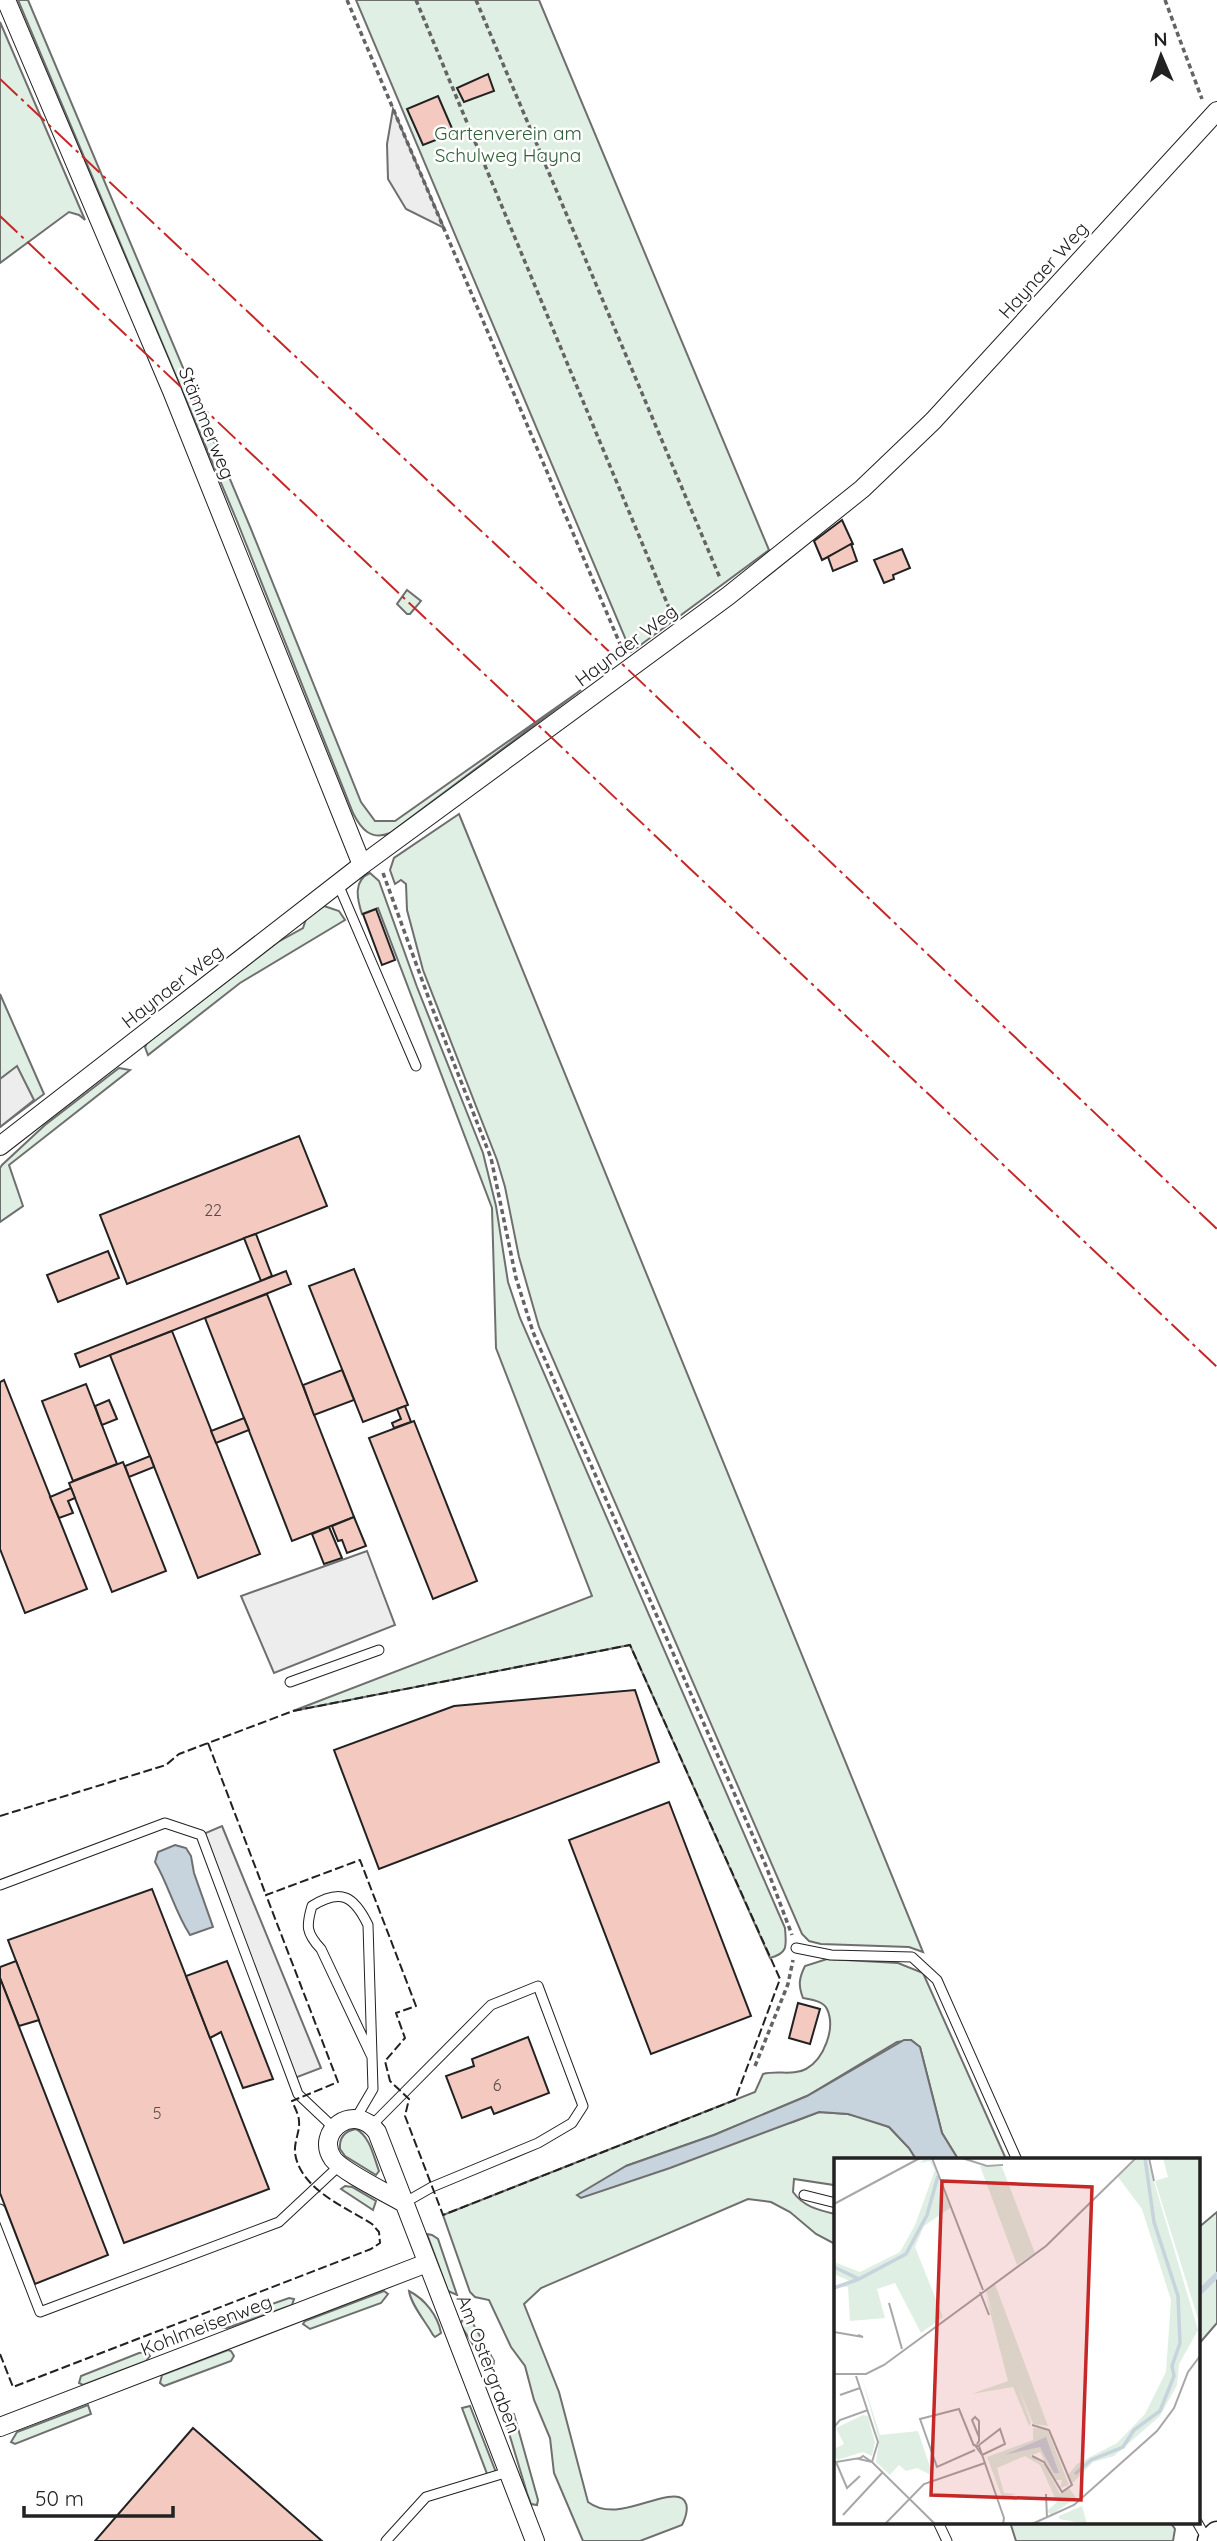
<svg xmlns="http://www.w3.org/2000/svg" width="1217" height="2541" viewBox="0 0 1217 2541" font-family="Quicksand,sans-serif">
  <rect width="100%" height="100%" fill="#fff"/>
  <g fill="#e0efe3" stroke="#6f6f6f" stroke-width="2">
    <path d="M18 0H28L251 529 361 802 375 821H395L581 690 390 833C371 841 361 829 353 813L237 521Z"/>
    <polygon points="356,0 539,0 769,550 631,652"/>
    <polygon points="0,22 85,220 79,215 69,212 0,263"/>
    <polygon points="407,590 421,601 410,614 407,614 397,604"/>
    <polygon points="459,814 923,1952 909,1947 821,1944 809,1941 802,1934 539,1327 519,1257 505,1187 497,1160 423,970 407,910 406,884 401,880 395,884 390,870 394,858"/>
    <path d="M370 873 379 881 417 987 483 1153 496 1206 508 1282 520 1318 785 1928C786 1945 789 1953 770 1958L630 1645 293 1711 592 1596 496 1348 492 1208 378 908 362 914C357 899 353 880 370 873Z"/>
    <polygon points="324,906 339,911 345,920 240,983 148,1055 145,1047 147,1043 278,942 303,928 306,919"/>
    <polygon points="0,994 44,1094 0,1127"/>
    <polygon points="119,1068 130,1070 9,1165 23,1206 0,1222 0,1168 2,1165 45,1125"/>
    <path d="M827 1959 898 1963 923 1973 1006 2159H958L942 2133 920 2047 911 2040 897 2042 807 2096 714 2135 626 2166 793 2122 819 2112 848 2114 866 2118 889 2127 909 2148 916 2159 836 2160 834 2185 794 2179 793 2192C804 2207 818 2210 835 2214V2244L816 2234 790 2212 771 2202 748 2199 541 2288 524 2304 559 2392 588 2502C612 2520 642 2501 668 2497 691 2493 689 2511 682 2525L640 2541H583L554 2473 550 2438 534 2400 525 2366 511 2347 489 2300 475 2297 470 2292 443 2215 755 2092 763 2074C777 2070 793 2076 806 2069 824 2059 836 2028 827 2009 823 2001 812 2000 803 1998 798 1985 799 1978 805 1966Z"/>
    <path d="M356 2129C370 2136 374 2158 379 2171L376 2175 345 2156 340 2149C339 2137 345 2131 356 2129Z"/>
    <polygon points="345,2186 352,2187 376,2201 373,2210 341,2189"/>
    <polygon points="1217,2212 1217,2323 1198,2345 1198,2228"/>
    <polygon points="427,2234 432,2235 438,2239 457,2295 448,2291"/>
    <polygon points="384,2291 388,2294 381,2303 310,2329 303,2324 305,2321"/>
    <path d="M409 2291C425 2299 438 2316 441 2333L435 2337 433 2335C426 2322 411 2305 409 2291Z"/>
    <polygon points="289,2298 294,2299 292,2305 227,2328 223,2328 223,2324 227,2320"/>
    <polygon points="467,2313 494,2361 493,2369 487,2367 460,2324"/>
    <polygon points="228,2350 231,2351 234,2356 231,2361 164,2386 160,2383 162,2375"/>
    <polygon points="147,2352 150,2356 146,2361 83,2385 79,2383 81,2376 139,2353"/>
    <polygon points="88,2405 91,2414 15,2444 11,2442 17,2432"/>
    <polygon points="470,2406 497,2475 489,2479 462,2408"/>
    <polygon points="505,2412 514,2414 538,2500 537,2505 531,2504 527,2493 503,2413"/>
    <polygon points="1010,2522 1170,2522 1175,2529 1173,2541 1016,2541"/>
  </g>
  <g fill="#ededed" stroke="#6f6f6f" stroke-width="2">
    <polygon points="393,109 444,228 406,209 388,179 387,144"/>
    <polygon points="17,1066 34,1100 0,1127 0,1079"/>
    <polygon points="367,1551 395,1625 274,1673 241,1596"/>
    <polygon points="222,1826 321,2068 292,2079 201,1835"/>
  </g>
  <g fill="#c7d3dd" stroke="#6f6f6f" stroke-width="2">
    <path d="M175 1845 186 1848 191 1856 194 1873 213 1927 190 1935C175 1912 169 1886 155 1862L158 1852Z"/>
    <polygon points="904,2040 911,2040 920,2047 942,2133 958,2159 916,2159 909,2148 889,2127 848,2114 819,2112 670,2168 581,2198 577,2195 626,2166 714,2135 807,2096"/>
  </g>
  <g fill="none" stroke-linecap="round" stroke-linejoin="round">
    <polyline stroke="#c7d3dd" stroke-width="6" points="1198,2294 1217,2275"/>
  </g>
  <g fill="#f3c9c0" stroke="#222" stroke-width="2">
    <polygon points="488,74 494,91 464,102 457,88"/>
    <polygon points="438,96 454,133 423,145 407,109"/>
    <polygon points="842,520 853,544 822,560 814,541"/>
    <polygon points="851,544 857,561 833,571 828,557"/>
    <polygon points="902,549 910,568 893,575 894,579 884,583 874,560"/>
    <polygon points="376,909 395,960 382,965 363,914"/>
    <polygon points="299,1136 327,1206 127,1284 100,1215"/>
    <polygon points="256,1234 272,1276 261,1281 244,1238"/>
    <polygon points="108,1251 119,1278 58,1302 47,1275"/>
    <polygon points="354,1269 408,1405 363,1422 309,1286"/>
    <polygon points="286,1271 291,1284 80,1367 75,1354"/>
    <polygon points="267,1294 354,1517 292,1541 205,1318"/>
    <polygon points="172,1331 260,1554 198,1578 110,1355"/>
    <polygon points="342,1370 354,1400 314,1415 303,1385"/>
    <polygon points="4,1380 87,1589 25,1613 0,1549 0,1382"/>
    <polygon points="86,1384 117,1464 73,1481 42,1401"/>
    <polygon points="109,1400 117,1419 102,1425 95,1406"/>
    <polygon points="405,1406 411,1422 394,1428 392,1423 401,1419 397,1409"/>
    <polygon points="244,1418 249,1430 216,1443 211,1431"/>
    <polygon points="414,1421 477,1581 433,1599 369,1438"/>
    <polygon points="150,1456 154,1467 129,1477 125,1466"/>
    <polygon points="123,1462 166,1571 112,1592 69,1483"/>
    <polygon points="71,1488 75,1498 68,1501 73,1513 59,1518 50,1497"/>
    <polygon points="354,1517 366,1546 347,1553 342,1540 338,1541 332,1526"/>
    <polygon points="329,1527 342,1558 324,1564 312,1534"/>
    <polygon points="635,1690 659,1762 379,1869 334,1750 454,1706"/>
    <polygon points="669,1802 751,2016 651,2054 569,1840"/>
    <polygon points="152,1889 269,2189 124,2243 8,1940"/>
    <polygon points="16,1961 39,2020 19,2026 0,1978 0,1967"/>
    <polygon points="227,1961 273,2079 243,2088 221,2032 210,2038 186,1976"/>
    <polygon points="0,1978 108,2255 35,2284 0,2193"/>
    <polygon points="798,2003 820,2009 810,2044 789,2038"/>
    <polygon points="528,2037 549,2093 494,2114 491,2107 462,2118 446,2076 474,2066 472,2059"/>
    <polygon points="193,2428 322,2541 95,2541"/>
  </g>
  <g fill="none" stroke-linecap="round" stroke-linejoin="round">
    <defs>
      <g id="lane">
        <polyline points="338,884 416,1066"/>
        <polyline points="290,1682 379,1650"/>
        <polyline points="0,1885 165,1823 201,1835 298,2094 334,2128"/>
        <polyline points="796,1948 831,1955 912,1957 937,1980 1017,2160"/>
        <path d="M356 2118 373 2089 368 1925C354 1896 341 1888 312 1906 306 1926 306 1933 321 1949L371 2055"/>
        <polyline points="372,2125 491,2005 538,1986 583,2106 572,2123 538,2143 432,2187 404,2203"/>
        <polyline points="804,2195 836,2203"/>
        <polyline points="0,2209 40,2312 279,2222 340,2165"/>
        <polyline points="938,2522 947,2541"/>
        <polyline points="1197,2522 1208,2541"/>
        <polyline points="386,2541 426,2497 508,2472"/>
      </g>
      <g id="street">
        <polyline points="6,0 172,391 362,865"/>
        <polyline points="0,1146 362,865 728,596 862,489 933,421 1217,111"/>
        <path d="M404 2203C387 2193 343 2172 333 2159 314 2132 354 2101 377 2132L535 2541"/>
        <polyline points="0,2427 427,2263"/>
      </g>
      <polyline id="secondary" points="1210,2541 1217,2534"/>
    </defs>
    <use href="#lane" stroke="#222" stroke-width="11"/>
    <use href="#street" stroke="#222" stroke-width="20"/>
    <use href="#secondary" stroke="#222" stroke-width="27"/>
    <g stroke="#646464" stroke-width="3.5" stroke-dasharray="5 3.5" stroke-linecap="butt">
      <polyline points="347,0 623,651"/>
      <polyline points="416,0 672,615"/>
      <polyline points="476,0 720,578"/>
      <polyline points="1165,0 1202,99"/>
      <polyline points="383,873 433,1010 491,1158 516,1278 533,1332 766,1866 792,1935"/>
      <polyline points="755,2066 788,1984 793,1960"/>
    </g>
    <use href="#lane" stroke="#fff" stroke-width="9"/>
    <use href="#street" stroke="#fff" stroke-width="18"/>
    <use href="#secondary" stroke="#fff" stroke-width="24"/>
    <g stroke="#222" stroke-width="2" stroke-dasharray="9 3.5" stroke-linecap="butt">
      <polyline points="208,1743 266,1895"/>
      <path d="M0 1816 166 1765 179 1754 293 1711 630 1645 780 1979 735 2100 443 2215 405 2116 409 2099 390 2081 385 2061 405 2038 396 2013 416 2006 360 1860 266 1895 338 2082 292 2101C294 2106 299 2115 299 2121 300 2132 294 2141 295 2153 300 2189 345 2207 372 2224L379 2232 380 2243 371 2249 13 2387 0 2354"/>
    </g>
    <g stroke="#c62828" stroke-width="2" stroke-dasharray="24 5 3.5 5" stroke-linecap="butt">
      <polyline points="0,79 559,604 1217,1229"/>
      <polyline points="0,216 1217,1367"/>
    </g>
  </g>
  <g text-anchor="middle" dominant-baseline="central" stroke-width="5" stroke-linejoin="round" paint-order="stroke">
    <g font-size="16" fill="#564c4a">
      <text x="213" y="1210">22</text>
      <text x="497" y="2085">6</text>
      <text x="157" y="2113">5</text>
    </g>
    <g font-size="19" fill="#2f5e38" stroke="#fff">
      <text x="508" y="133">Gartenverein am<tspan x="508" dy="22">Schulweg Hayna</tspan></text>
    </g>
    <g font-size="19" fill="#222" stroke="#fff">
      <text transform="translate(1043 270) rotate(-48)">Haynaer Weg</text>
      <text transform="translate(207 423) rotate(68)">Stämmerweg</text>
      <text transform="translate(626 645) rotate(-37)">Haynaer Weg</text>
      <text transform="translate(172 986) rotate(-38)">Haynaer Weg</text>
      <text transform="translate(206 2325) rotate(-21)">Kohlmeisenweg</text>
      <text transform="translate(489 2364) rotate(69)">Am Ostergraben</text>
    </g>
  </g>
  <g transform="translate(834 2158)">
    <rect width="366" height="366" fill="#fff"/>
    <path d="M91 0 98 3 116 50 90 68 81 89 109 159 87 175 61 125 43 131 51 160 16 163 14 129 0 128 16 123 0 116V104L26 114 66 94 81 67 101 12 96 3 86 5ZM304 0H313L364 172 345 206 343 227 326 258 280 298 259 304 239 325 234 317 243 306 283 285 311 256 332 214 337 142 308 51 284 19ZM329 0H366V167L321 23 334 19ZM146 8 168 9 201 95 183 107ZM161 126 214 268 199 266 169 190 152 133ZM151 134 197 265 195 268 179 229 137 236 174 223ZM28 220 46 277 84 273 99 318 83 310 72 313 65 307 56 317 42 304 45 282ZM29 257 34 258 43 284 34 260 41 284 38 298 29 294 3 302 0 291 10 286 2 270ZM199 270 213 271 235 327 226 330 228 322H220L206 294 196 298 211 307 226 336 235 330 242 340 217 357 213 353 223 344 206 307 191 298 163 310 170 335 182 336 169 342 153 299 199 282ZM248 348 253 366 225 361V358Z" fill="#e0efe3"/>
    <path d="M212 279 225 315H220L206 289 170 297Z" fill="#c7d3dd"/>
    <path fill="none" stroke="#c7d3dd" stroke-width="3.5" d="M0 109 25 121 72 96 93 57 104 18M0 130 25 121M241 316 257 302 289 289 300 272 326 253 340 218 338 208 346 185 344 138 320 64 311 0"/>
    <path fill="none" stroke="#a7a7a7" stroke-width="2" d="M98 0 149 132M128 0 153 8 169 7M315 0 320 23M0 46 86 0M146 134 155 157M55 145 68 191M0 174 29 179 24 177M0 216H32L50 207 212 88 302 0M22 218 44 284 38 304M6 237 26 230M0 269 6 262 34 252M143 286 145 283V263L141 259 138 262 145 279M145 287 166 271 171 286 148 297M140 288 125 251 86 261 103 309 141 292M148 297 141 287 145 288 170 360 169 366M198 298 210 304 228 334 238 327 215 272 198 267M26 300 2 304 13 330 26 318M38 304 25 301 29 298 38 304 101 366M212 336 213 360M9 357 48 315M51 366 90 326 151 305M198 366 240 347 323 273 340 250 354 214 366 198"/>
    <path fill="#c62828" fill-opacity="0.15" stroke="#c62828" stroke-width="3.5" d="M108 23 258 29 247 342 97 337Z"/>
    <rect width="366" height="366" fill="none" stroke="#222" stroke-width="3.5"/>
  </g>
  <g transform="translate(1161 56) rotate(358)" stroke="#ffffff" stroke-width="5" paint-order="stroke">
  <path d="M0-5L12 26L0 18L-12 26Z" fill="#222222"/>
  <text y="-10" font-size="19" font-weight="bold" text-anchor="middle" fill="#222222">N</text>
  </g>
  <path d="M24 2506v10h149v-10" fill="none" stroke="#222222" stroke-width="3.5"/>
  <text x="35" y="2506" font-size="21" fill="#222222" stroke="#ffffff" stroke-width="5" paint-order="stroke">50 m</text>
</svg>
